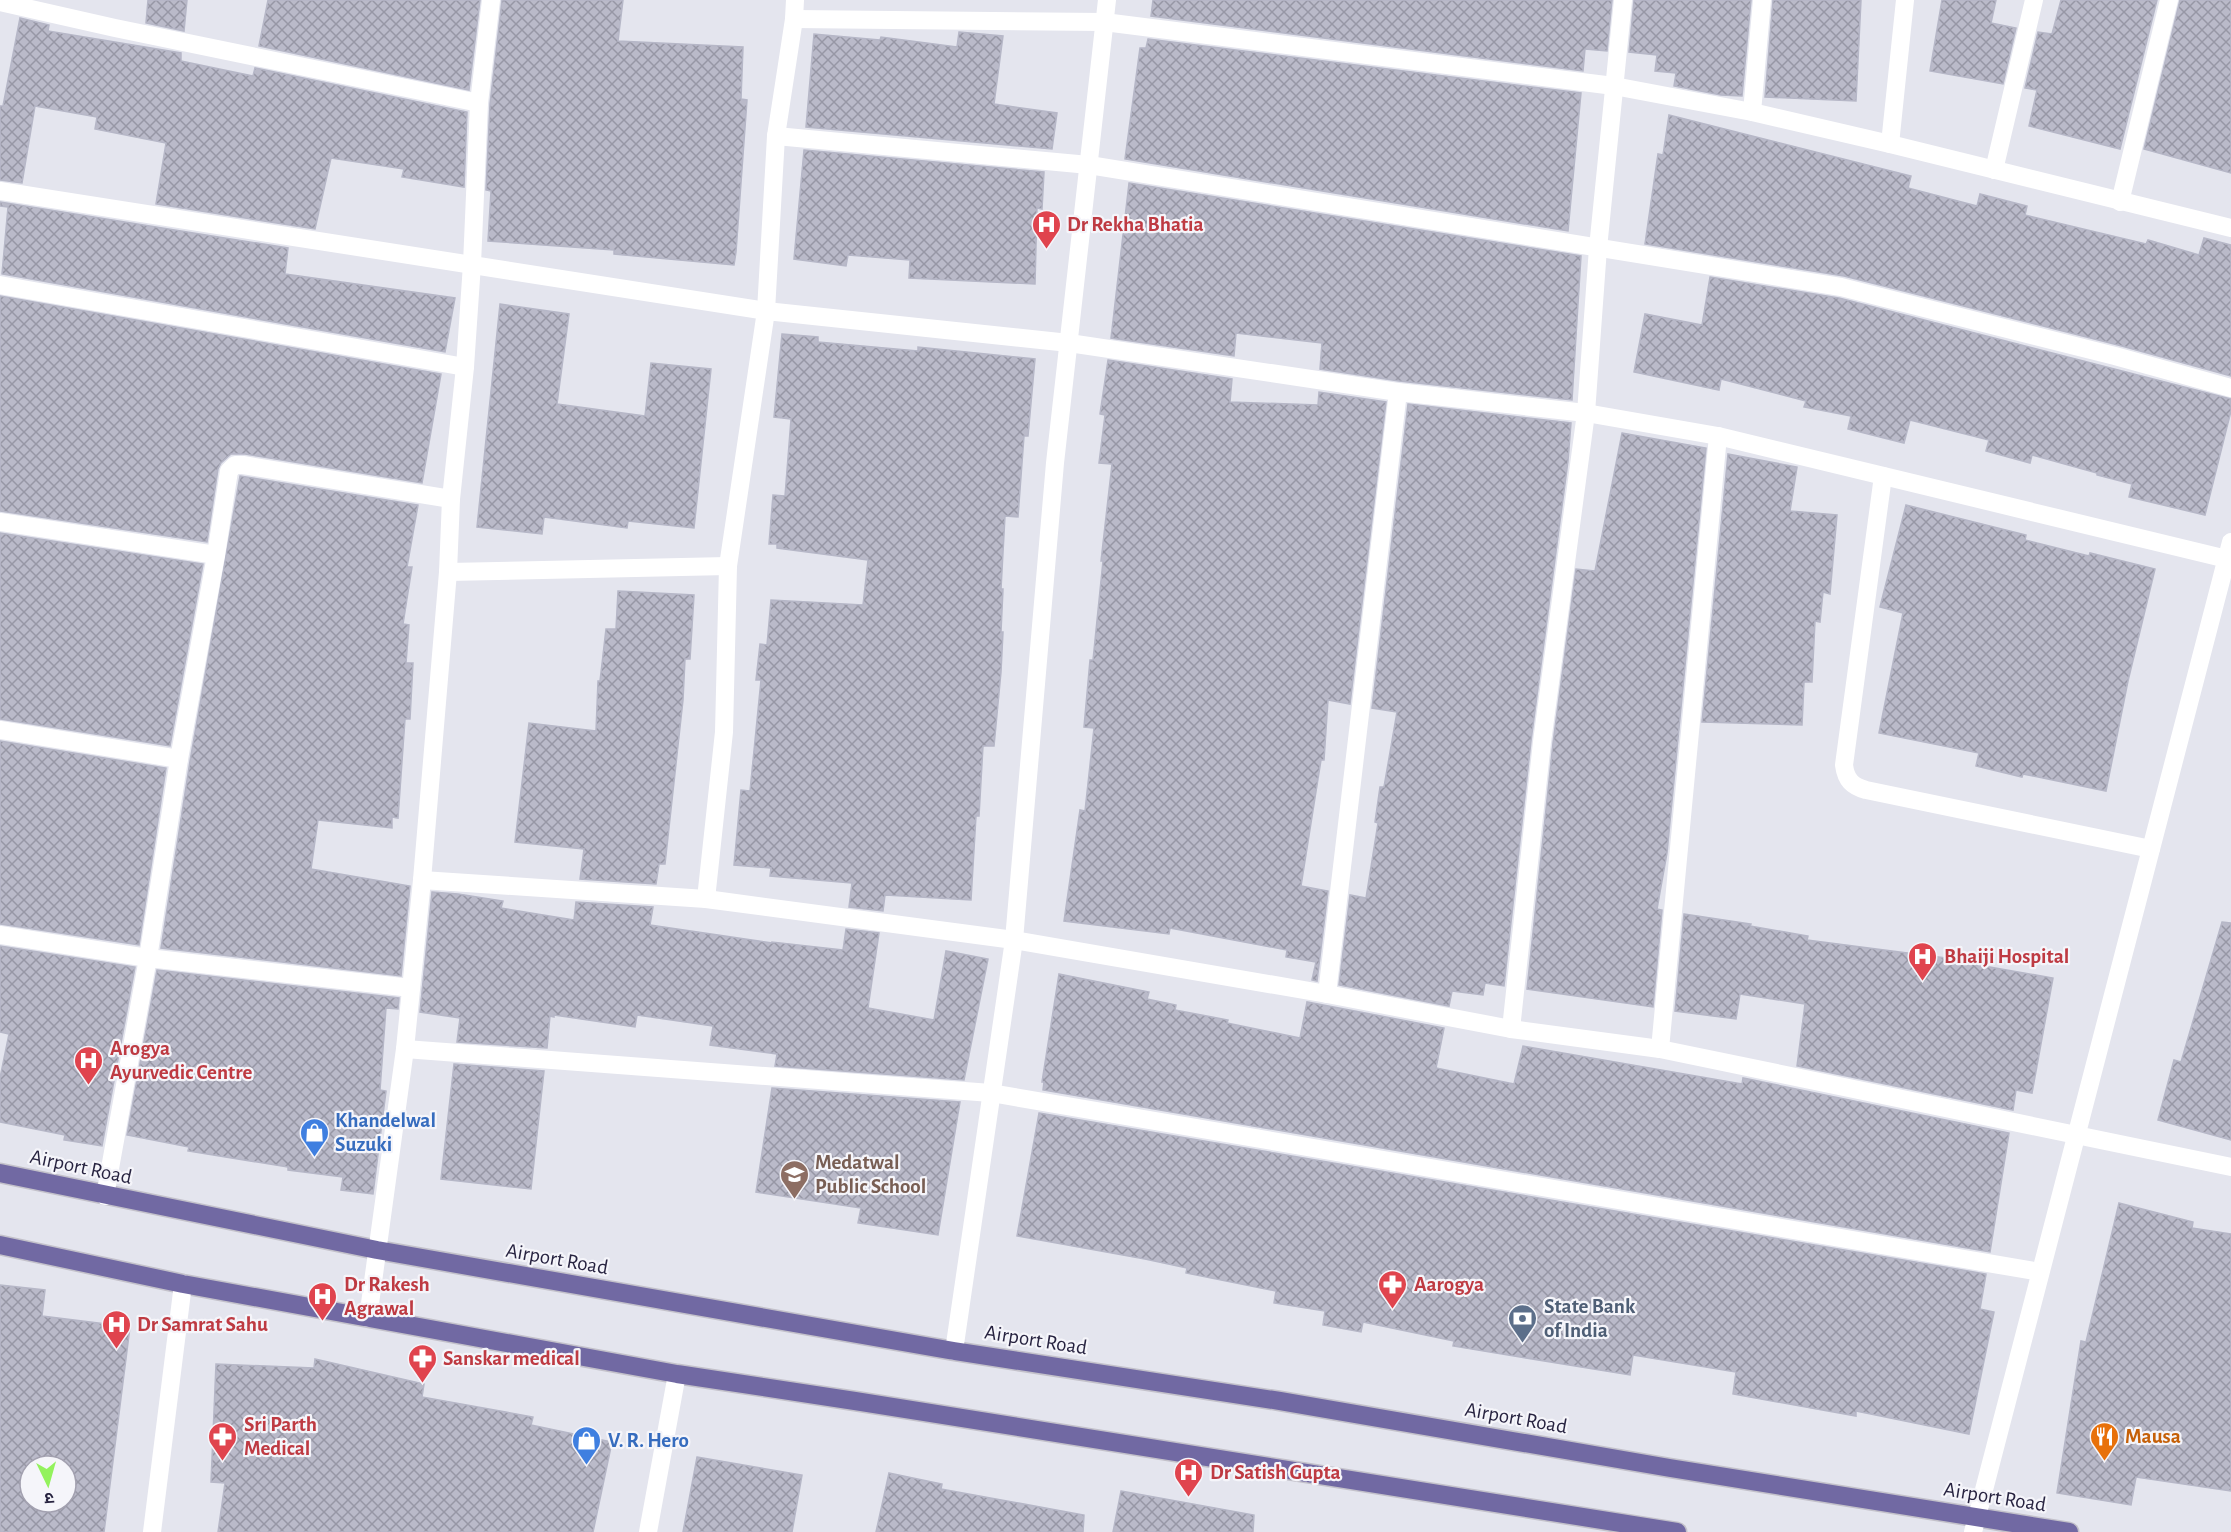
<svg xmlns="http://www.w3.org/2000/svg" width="2231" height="1532" viewBox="0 0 2231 1532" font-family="'Alegreya Sans','Noto Sans Devanagari',sans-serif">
  <defs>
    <pattern id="building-cross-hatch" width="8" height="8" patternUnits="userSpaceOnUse" patternTransform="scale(1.5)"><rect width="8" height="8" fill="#babac9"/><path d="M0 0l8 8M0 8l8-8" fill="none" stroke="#9797a5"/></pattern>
  </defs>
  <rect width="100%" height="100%" fill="#e4e5ee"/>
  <g fill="url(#building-cross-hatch)" stroke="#b6b7c7" stroke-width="1.5" fill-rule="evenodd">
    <polygon points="148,0 187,0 184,31 146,23"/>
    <polygon points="268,0 480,0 469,90 259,46"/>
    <polygon points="502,0 623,0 618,41 743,47 741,99 747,100 736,252 734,265 614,254 614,250 488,241 491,191 486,190 490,104"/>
    <polygon points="1153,0 1612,0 1607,51 1585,49 1583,71 1151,16"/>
    <polygon points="1634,0 1751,0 1742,96 1721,95 1674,86 1676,73 1655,71 1657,55 1629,52"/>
    <polygon points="1773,0 1861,0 1856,101 1765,97"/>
    <polygon points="1942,0 1996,0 1991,23 2016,28 2003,84 1930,71"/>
    <polygon points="2061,0 2157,0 2120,149 2029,126 2037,90 2025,88 2038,32 2052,34"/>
    <polygon points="2180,0 2231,0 2231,173 2144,149"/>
    <polygon points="20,18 49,25 48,31 181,53 181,61 253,76 255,68 467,112 464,187 402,177 404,169 331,158 315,229 156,204 166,143 95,129 97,117 35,106 22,183 0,180 0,106 3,106"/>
    <polygon points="959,32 1003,36 994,104 1057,113 1052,149 806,127 814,34 880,40 881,37 957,47"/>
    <polygon points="1148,39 1581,93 1568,231 1125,159 1140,48 1146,48"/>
    <polygon points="1669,115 1911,176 1908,188 1977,206 1980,194 2027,206 2025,215 2146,244 2148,240 2199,255 2204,238 2231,245 2231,376 2118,345 1844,276 1645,244 1658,154 1663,155"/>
    <polygon points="804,150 1044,172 1042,209 1037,208 1035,284 909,278 910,260 848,255 846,266 794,259"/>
    <polygon points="1129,183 1581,256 1572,400 1399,381 1320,369 1322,343 1236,333 1234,356 1111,338"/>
    <polygon points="0,202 288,248 285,274 455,298 445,352 2,274 8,207 0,206"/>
    <polygon points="1710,277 1839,298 2231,399 2231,411 2205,515 2129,497 2132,484 2097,475 2097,473 2032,455 2030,463 1986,451 1989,440 1910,420 1904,443 1848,429 1851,416 1804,407 1806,401 1721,379 1719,390 1634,372 1645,314 1702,325"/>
    <polygon points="0,296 441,374 422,483 245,454 231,454 221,463 218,469 207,542 0,511"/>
    <polygon points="500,304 569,314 557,404 645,416 651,363 711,369 694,528 628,521 627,528 544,517 542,534 477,527"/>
    <polygon points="782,334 818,337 818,342 918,351 918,347 1035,359 1028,436 1024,436 1018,517 1005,516 1001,589 1003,589 1001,632 1003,632 1001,672 994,746 983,746 979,816 976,816 971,900 885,895 883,911 849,907 852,883 770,876 771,868 734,865 741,790 750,791 761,680 756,680 760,644 767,645 771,600 863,605 868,560 777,548 777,544 769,544 773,495 785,496 791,419 774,417"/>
    <polygon points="1108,360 1232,379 1230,402 1318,405 1319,392 1386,402 1350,704 1328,700 1324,760 1321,760 1301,886 1328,891 1317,981 1312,980 1316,962 1286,957 1287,950 1170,928 1169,934 1064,921 1080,810 1085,811 1094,728 1084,727 1090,660 1093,660 1103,561 1101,561 1112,464 1099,463 1105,415 1100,414"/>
    <polygon points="1408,404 1571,423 1568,461 1531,741 1504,986 1485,983 1483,995 1452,991 1449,1006 1339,985 1350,895 1366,898 1378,823 1375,822 1380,787 1384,787 1397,712 1372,708"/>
    <polygon points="1622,433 1706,448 1667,853 1657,909 1662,910 1653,1007 1527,989 1553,743 1576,569 1595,571"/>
    <polygon points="1728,454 1797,467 1790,511 1837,515 1830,594 1823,592 1820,622 1815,621 1812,682 1804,682 1802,725 1702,722"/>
    <polygon points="240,476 418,505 407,567 412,567 403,624 409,625 406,663 413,663 410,719 405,719 398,818 392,817 392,828 318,820 311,869 410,886 401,976 161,948 190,761"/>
    <polygon points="1906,505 2026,535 2025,540 2089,556 2090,553 2155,569 2128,681 2106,791 2023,774 2022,777 1976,766 1979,753 1879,733 1903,613 1880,607"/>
    <polygon points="0,533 203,564 170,746 0,719"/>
    <polygon points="618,591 694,595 690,659 685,659 683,700 665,864 659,864 656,884 580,879 584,849 515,842 529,723 596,731 598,681 600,681 606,629 616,629"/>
    <polygon points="0,741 166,768 139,945 0,924"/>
    <polygon points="432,892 458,894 503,901 501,908 574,920 576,902 653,907 650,925 772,943 772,942 843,950 846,929 879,933 868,1008 934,1020 946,951 988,959 964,1080 775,1066 777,1054 710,1045 713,1026 637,1015 635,1027 554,1015 554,1017 550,1016 547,1048 457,1042 460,1018 420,1012"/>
    <polygon points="1684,914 1751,924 1750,926 1808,936 1807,940 1961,960 1961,962 2053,978 2032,1093 2016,1090 2013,1110 1797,1066 1805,1004 1740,994 1736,1019 1675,1011"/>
    <polygon points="2222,922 2231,923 2231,1140 2158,1120 2174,1060 2181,1062"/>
    <polygon points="0,946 135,967 102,1146 64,1140 65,1135 0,1122 0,1078 9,1034 0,1032"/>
    <polygon points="157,970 399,998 398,1009 386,1008 380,1090 386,1091 373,1194 341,1190 343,1177 288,1170 288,1167 188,1151 189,1147 127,1135"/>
    <polygon points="1059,974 1149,992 1147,999 1176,1005 1175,1010 1228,1020 1227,1023 1300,1038 1307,1002 1444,1028 1436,1068 1514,1084 1523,1046 1742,1084 1743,1078 1758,1081 2009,1133 1990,1252 1043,1090 1044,1082 1042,1082"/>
    <polygon points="454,1064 544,1071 531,1189 441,1179"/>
    <polygon points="772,1088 960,1102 938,1235 858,1223 861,1208 756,1192"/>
    <polygon points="1039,1113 1986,1274 1980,1309 1994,1312 1969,1434 1856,1411 1856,1416 1733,1394 1736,1372 1633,1355 1630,1375 1453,1346 1454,1341 1363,1322 1361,1332 1323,1325 1325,1311 1274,1303 1276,1291 1186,1273 1187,1268 1145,1259 1017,1236"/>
    <polygon points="2119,1203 2193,1222 2192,1228 2231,1234 2231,1491 2136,1477 2131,1505 2057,1493 2081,1341 2086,1342"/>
    <path d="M0 1285 45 1290 42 1316 130 1327 104 1532H0ZM30 1466H66V1502H30Z"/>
    <polygon points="315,1359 424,1384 422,1397 533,1417 531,1425 612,1442 593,1532 218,1532 225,1483 211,1482 216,1364 314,1368"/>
    <polygon points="697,1457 802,1475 792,1532 683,1532"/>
    <polygon points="889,1473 942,1484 941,1489 1084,1515 1083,1532 876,1532"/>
    <polygon points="1121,1491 1254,1515 1253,1532 1113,1532"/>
  </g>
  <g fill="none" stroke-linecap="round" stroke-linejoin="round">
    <defs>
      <g id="major">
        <polyline points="0,1173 377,1250 954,1351 1280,1401 1670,1468 2069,1532"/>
        <polyline points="0,1245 183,1284 677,1374 855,1401 1677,1532"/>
      </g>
    </defs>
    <use href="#major" stroke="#c3c1ca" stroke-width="21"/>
    <g stroke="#fff" stroke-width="18">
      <polyline points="0,2 115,28 479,103"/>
      <polyline points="794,19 1104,22 1614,86 1752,112 1890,144 2231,228"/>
      <polyline points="1752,112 1762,0"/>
      <polyline points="776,136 1089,165 1841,287 2115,356 2231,388"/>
      <polyline points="1890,144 1905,0"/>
      <polyline points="1994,170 2034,0"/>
      <polyline points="0,191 766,311 1069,343 1398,392 1586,413 1718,436 2231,560"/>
      <polyline points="2120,202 2169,0"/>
      <polyline points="0,285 465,367"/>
      <path d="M1883 476 1844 765C1846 780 1852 786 1866 790L2151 849"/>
      <polyline points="0,522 216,555"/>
      <polyline points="448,572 728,566"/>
      <polyline points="0,730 179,759"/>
      <polyline points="422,880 706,899 1014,940 1327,994 1511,1029 1660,1049 2231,1167"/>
      <polyline points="706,899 724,732 728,566 766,311 776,136 794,19 795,0"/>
      <polyline points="0,935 148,958 411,988"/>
      <polyline points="1327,994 1398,392"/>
      <polyline points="1511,1029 1542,742 1586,413 1598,248 1623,0"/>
      <polyline points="405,1049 991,1093 2040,1272"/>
      <polyline points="1660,1049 1718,436"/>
      <polyline points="105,1196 148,958 179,759 216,555 229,471 235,465 243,465 451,499"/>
      <polyline points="368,1318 405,1049 422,880 448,572 451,499 465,367 472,264 479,103 491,0"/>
      <polyline points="954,1351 1014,940 1055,463 1107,0"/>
      <polyline points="152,1532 183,1284"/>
      <polyline points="648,1532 677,1374"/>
      <polyline points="1973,1532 2231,542"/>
    </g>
    <use href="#major" stroke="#7169a3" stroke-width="18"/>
  </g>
  <defs>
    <symbol id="hospital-pin" viewBox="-11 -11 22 30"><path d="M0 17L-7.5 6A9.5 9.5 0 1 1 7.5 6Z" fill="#e0444e" stroke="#f5f5fa"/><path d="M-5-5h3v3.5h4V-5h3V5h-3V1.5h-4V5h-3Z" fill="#fff"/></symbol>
    <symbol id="shop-pin" viewBox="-11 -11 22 30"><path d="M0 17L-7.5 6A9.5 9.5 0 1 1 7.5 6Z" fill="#3f7fe0" stroke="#f5f5fa"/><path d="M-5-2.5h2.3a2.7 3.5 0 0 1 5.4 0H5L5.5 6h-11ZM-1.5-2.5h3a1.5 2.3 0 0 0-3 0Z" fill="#fff"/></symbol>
    <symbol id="school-pin" viewBox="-11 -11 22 30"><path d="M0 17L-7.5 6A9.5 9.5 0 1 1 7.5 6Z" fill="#8d6e63" stroke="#f5f5fa"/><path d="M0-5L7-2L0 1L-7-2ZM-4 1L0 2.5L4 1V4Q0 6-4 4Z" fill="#fff"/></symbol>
    <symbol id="pharmacy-pin" viewBox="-11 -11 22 30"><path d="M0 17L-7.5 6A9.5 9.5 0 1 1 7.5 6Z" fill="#e0444e" stroke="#f5f5fa"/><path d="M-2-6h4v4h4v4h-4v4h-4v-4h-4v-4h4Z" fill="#fff"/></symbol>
    <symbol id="bank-pin" viewBox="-11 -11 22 30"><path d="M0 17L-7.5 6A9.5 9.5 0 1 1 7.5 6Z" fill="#5c6f8a" stroke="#f5f5fa"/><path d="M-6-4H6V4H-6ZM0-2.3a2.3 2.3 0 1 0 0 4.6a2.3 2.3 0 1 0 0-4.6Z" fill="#fff"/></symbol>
    <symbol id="restaurant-pin" viewBox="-11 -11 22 30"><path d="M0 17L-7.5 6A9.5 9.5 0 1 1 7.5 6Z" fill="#e8710a" stroke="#f5f5fa"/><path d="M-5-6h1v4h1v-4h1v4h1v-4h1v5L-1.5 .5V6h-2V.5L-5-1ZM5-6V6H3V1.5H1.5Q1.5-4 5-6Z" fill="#fff"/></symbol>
  </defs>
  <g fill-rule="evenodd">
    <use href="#hospital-pin" x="1030" y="208" width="33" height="45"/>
    <use href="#hospital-pin" x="1906" y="940" width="33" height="45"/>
    <use href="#hospital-pin" x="72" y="1044" width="33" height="45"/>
    <use href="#shop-pin" x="298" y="1116" width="33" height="45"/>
    <use href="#school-pin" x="778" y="1158" width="33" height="45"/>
    <use href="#pharmacy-pin" x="1376" y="1268" width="33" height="45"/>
    <use href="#hospital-pin" x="306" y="1280" width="33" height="45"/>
    <use href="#bank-pin" x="1506" y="1302" width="33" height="45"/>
    <use href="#hospital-pin" x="100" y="1308" width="33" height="45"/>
    <use href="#pharmacy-pin" x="406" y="1342" width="33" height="45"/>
    <use href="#pharmacy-pin" x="206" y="1420" width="33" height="45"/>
    <use href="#restaurant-pin" x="2088" y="1420" width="33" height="45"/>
    <use href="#shop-pin" x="570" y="1424" width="33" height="45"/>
    <use href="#hospital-pin" x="1172" y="1456" width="33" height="45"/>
  </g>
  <g text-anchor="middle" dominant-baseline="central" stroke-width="4.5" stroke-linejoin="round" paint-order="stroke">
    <g font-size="21" font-weight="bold" fill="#be3a42" stroke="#f5f5fa" text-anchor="start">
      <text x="1067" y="224">Dr Rekha Bhatia</text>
      <text x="1944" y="956">Bhaiji Hospital</text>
      <text x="110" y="1048">Arogya<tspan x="110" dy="24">Ayurvedic Centre</tspan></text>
      <text x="344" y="1284">Dr Rakesh<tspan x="344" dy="24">Agrawal</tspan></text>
      <text x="1414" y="1284">Aarogya</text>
      <text x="137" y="1324">Dr Samrat Sahu</text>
      <text x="443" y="1358">Sanskar medical</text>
      <text x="244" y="1424">Sri Parth<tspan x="244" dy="24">Medical</tspan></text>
      <text x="1210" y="1472">Dr Satish Gupta</text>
    </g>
    <g font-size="21" font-weight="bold" fill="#366cbe" stroke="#f5f5fa" text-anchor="start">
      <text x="335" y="1120">Khandelwal<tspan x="335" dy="24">Suzuki</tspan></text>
      <text x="608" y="1440">V. R. Hero</text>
    </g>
    <g font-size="21" font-weight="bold" fill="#785e54" stroke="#f5f5fa" text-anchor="start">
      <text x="815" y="1162">Medatwal<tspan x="815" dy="24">Public School</tspan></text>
    </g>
    <g font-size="21" fill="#272340" stroke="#f5f5fa">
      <text transform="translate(81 1167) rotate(12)">Airport Road</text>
      <text transform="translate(557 1259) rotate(10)">Airport Road</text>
      <text transform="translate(1036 1340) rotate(9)">Airport Road</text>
      <text transform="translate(1516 1418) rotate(10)">Airport Road</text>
      <text transform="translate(1995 1497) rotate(9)">Airport Road</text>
    </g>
    <g font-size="21" font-weight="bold" fill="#4e5e75" stroke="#f5f5fa" text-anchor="start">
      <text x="1544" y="1306">State Bank<tspan x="1544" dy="24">of India</tspan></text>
    </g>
    <g font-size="21" font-weight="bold" fill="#c56008" stroke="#f5f5fa" text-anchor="start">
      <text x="2125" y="1436">Mausa</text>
    </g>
  </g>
  <g transform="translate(48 1484) rotate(175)"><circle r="28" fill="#f5f5fa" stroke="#a3a1b0" stroke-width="1.5"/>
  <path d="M0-4.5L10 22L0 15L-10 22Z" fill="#93f25d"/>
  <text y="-9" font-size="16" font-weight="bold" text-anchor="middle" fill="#272340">उ</text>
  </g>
</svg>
